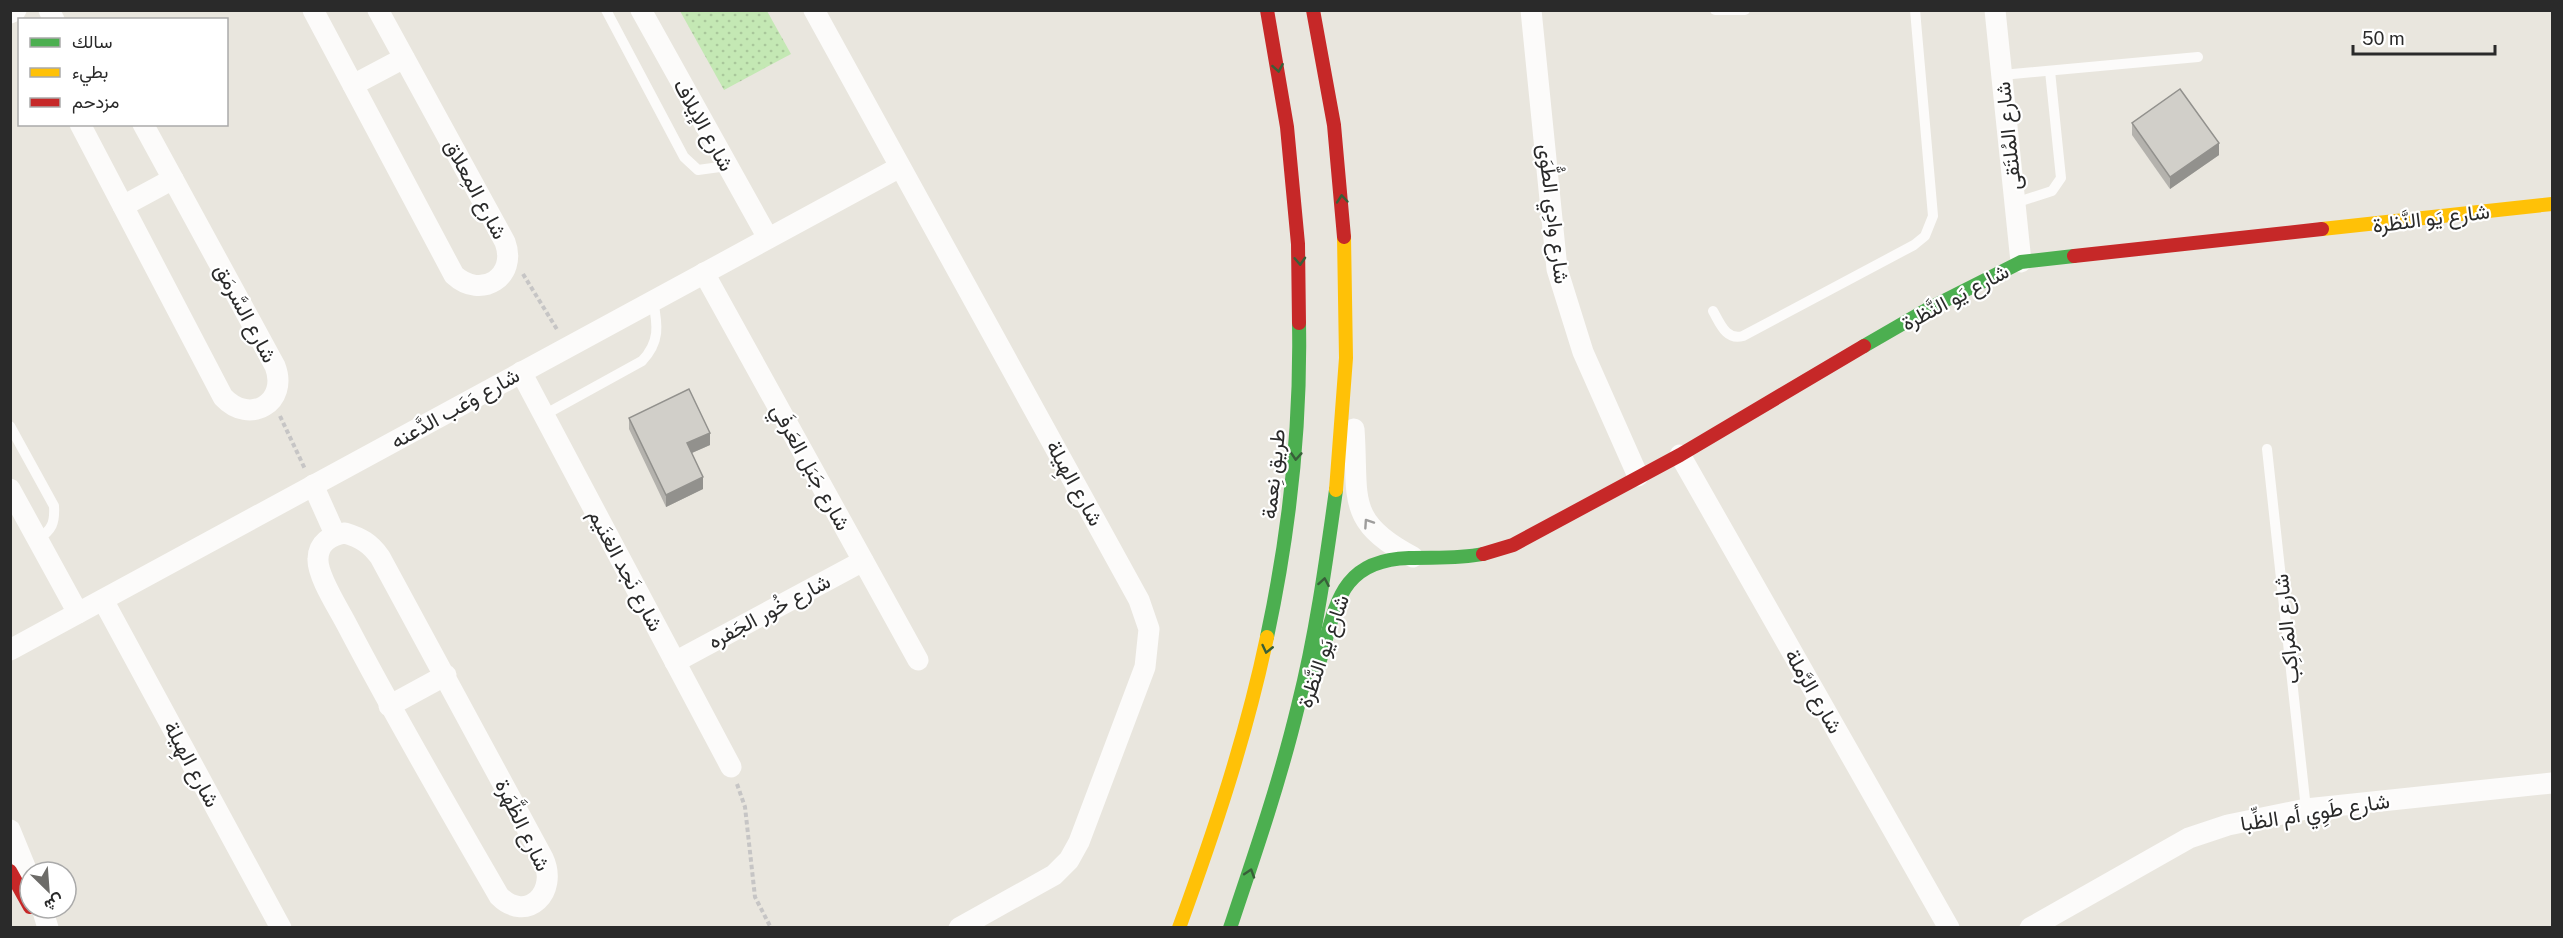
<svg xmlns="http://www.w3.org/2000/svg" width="2563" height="938" viewBox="0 0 2563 938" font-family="'Public Sans',Vazirmatn,sans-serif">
  <defs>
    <pattern id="grass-dots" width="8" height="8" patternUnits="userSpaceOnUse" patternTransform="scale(1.5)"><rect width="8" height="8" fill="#c4e8b4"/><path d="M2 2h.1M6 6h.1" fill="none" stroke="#a9c79b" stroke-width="1.8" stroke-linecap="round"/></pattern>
  </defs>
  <rect width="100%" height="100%" fill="#e9e6de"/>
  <polygon fill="url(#grass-dots)" points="680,11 767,11 791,54 724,90"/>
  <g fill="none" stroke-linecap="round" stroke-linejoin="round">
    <g stroke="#c6c5c5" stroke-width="4" stroke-dasharray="4.5 3" stroke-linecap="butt">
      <polyline points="523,274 558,331"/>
      <polyline points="280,416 305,469"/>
      <polyline points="737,784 745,807 755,897 771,928"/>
    </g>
    <g stroke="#fcfbfa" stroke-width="10">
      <polyline points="606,10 684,157 698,170 727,166"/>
      <polyline points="1715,10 1745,10"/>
      <polyline points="2002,75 2198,57"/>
      <polyline points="2015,203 2052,191 2061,178 2050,71"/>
      <path d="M1713 311C1720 323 1726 341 1743 336L1914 245 1925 236 1933 216 1915 10"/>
      <path d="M544 415 642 361C660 342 658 326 653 301"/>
      <path d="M10 426 54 506C55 523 52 530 38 539"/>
      <polyline points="2267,449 2306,809"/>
    </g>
    <g stroke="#fcfbfa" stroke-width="21">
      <polyline points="49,10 54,20"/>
      <path d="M313 10 454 275C481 300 518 277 505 242L378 10"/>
      <polyline points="641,10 768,238"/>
      <polyline points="814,10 1139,600 1149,629 1145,667 1079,842 1069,860 1054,875 959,928"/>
      <polyline points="1531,10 1557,269 1583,352 1638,476"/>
      <polyline points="1995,10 2021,262"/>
      <polyline points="10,13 16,10"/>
      <polyline points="353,85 404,58"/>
      <path d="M80 124 223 397C250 426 289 402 275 366L143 124"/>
      <polyline points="123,206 173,179"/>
      <polyline points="704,273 918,660"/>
      <polyline points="521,372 731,767"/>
      <path d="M1354 429C1359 497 1344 521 1413 557"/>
      <polyline points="1680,455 1949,928"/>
      <polyline points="313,485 335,534"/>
      <polyline points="10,489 78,613"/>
      <path d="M345 533C361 538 370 543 380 557L543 858C559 892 527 924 499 896 447 806 395 717 347 625 339 609 317 576 318 559 318 543 331 535 345 533Z"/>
      <polyline points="103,600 281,928"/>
      <polyline points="10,650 900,167"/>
      <polyline points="675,662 863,561"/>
      <polyline points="389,706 446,675"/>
      <polyline points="10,830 30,879"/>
      <polyline points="42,908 48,928"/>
      <polyline points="2030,928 2189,838 2228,825 2306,809 2552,783"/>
    </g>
    <g stroke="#4caf50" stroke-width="14">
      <polyline points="1864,346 1928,309 2021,262 2074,256"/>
      <path d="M1267 637C1289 534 1301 428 1299 323"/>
      <path d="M1318 667C1336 610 1336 560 1409 558 1434 557 1458 559 1483 554"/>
      <path d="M1230 928C1255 854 1280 781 1298 706 1316 635 1326 562 1336 490"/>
    </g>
    <g stroke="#ffc107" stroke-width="14">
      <polyline points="2322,229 2552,204"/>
      <polyline points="1336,490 1346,358 1344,237"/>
      <path d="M1179 928C1214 832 1246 737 1267 637"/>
    </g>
    <g stroke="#c62828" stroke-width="14">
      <polyline points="1267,10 1287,127 1298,244 1299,323"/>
      <polyline points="1313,10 1334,125 1344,237"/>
      <polyline points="2074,256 2322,229"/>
      <polyline points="1483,554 1513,545 1680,455 1864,346"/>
      <polyline points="10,871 30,907"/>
    </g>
  </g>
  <g fill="#b4b2ad">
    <polygon points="2132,123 2219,155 2170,189 2132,135"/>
    <polygon points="629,418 710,445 692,453 703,489 666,507 629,429"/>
  </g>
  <g fill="#92918d">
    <polygon points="2219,143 2219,155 2170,189 2170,177"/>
    <polygon points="710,433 710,445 687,455 687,443"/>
    <polygon points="703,477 703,489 666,507 666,495"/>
  </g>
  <g fill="#d1cfc9" stroke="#92918d" stroke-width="1.5">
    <polygon points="2180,89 2219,143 2170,177 2132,123"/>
    <polygon points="689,389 710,433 687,443 703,477 666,495 629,418"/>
  </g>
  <defs><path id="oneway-chevron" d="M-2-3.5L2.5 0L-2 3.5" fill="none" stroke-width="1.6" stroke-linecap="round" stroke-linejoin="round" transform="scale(1.5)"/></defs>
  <g stroke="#385f39">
    <use href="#oneway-chevron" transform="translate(1278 68) rotate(80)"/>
    <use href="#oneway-chevron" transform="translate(1342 199) rotate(-95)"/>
    <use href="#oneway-chevron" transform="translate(1300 261) rotate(87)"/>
    <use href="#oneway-chevron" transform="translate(1296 456) rotate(94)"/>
    <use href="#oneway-chevron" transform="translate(1324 582) rotate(-80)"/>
    <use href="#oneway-chevron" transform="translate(1267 649) rotate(103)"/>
    <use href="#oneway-chevron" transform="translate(1250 873) rotate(-72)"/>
  </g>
  <use stroke="#9e9d9c" href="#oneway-chevron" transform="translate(1368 523) rotate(-124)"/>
  <g text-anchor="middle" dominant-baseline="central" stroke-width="4.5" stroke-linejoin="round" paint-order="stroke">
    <g font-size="21" fill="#2a2a2a" stroke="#fff">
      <text transform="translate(704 125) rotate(61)">شارع الإيلاف</text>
      <text transform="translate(2008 136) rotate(-96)">شارع المُلتَقى</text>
      <text transform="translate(476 189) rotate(62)">شارع المِعلاق</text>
      <text transform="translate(1554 214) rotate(83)">شارع وادِي الطُّوَى</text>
      <text transform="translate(2431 218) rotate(-7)">شارع يَو النَّظرة</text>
      <text transform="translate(1955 297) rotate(-28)">شارع يَو النَّظرة</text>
      <text transform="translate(246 313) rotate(62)">شارع السَّرمَق</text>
      <text transform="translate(455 408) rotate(-29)">شارع وَعَب الدَّعنه</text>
      <text transform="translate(811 467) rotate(61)">شارع جَبَل العَرفَي</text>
      <text transform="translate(1273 474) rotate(-84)">طريق نِعمة</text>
      <text transform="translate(1075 483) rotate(61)">شارع الهِيلة</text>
      <text transform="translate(626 570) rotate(62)">شارع نَجد الغنَيم</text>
      <text transform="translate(769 611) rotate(-28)">شارع خُور الجَفره</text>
      <text transform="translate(2286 629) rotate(-96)">شارع المَراكِب</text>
      <text transform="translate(1323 651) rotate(-71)">شارع يَو النَّظرة</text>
      <text transform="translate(1814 691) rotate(60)">شارع الرَّملة</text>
      <text transform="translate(192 764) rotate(62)">شارع الهِيلة</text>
      <text transform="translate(2315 812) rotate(-9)">شارع طَوِي أم الظِّبا</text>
      <text transform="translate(523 825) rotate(64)">شارع الظَّهَرة</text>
    </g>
  </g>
  <rect width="2563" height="938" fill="none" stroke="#2a2a2a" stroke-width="24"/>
  <rect x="18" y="18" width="210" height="108" fill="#ffffff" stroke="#aaaaaa" stroke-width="1.5"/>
  <rect x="30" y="38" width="30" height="9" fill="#4caf50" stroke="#aaaaaa" stroke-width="1.5"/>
  <text x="72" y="48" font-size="18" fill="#2a2a2a">سالك</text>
  <rect x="30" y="68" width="30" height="9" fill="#ffc107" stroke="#aaaaaa" stroke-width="1.5"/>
  <text x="72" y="78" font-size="18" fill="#2a2a2a">بطيء</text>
  <rect x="30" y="98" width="30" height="9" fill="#c62828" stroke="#aaaaaa" stroke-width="1.5"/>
  <text x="72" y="108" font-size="18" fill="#2a2a2a">مزدحم</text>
  <g transform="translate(48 890) rotate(155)"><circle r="28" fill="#ffffff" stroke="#aaaaaa" stroke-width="1.5"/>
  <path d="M0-4.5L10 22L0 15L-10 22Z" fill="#6d6c69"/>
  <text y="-9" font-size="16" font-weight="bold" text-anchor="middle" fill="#2a2a2a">ش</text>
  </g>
  <path d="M2353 45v9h142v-9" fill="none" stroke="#2a2a2a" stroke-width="3"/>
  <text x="2362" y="45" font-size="18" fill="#2a2a2a" stroke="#ffffff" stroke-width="4.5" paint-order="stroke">50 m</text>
</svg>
